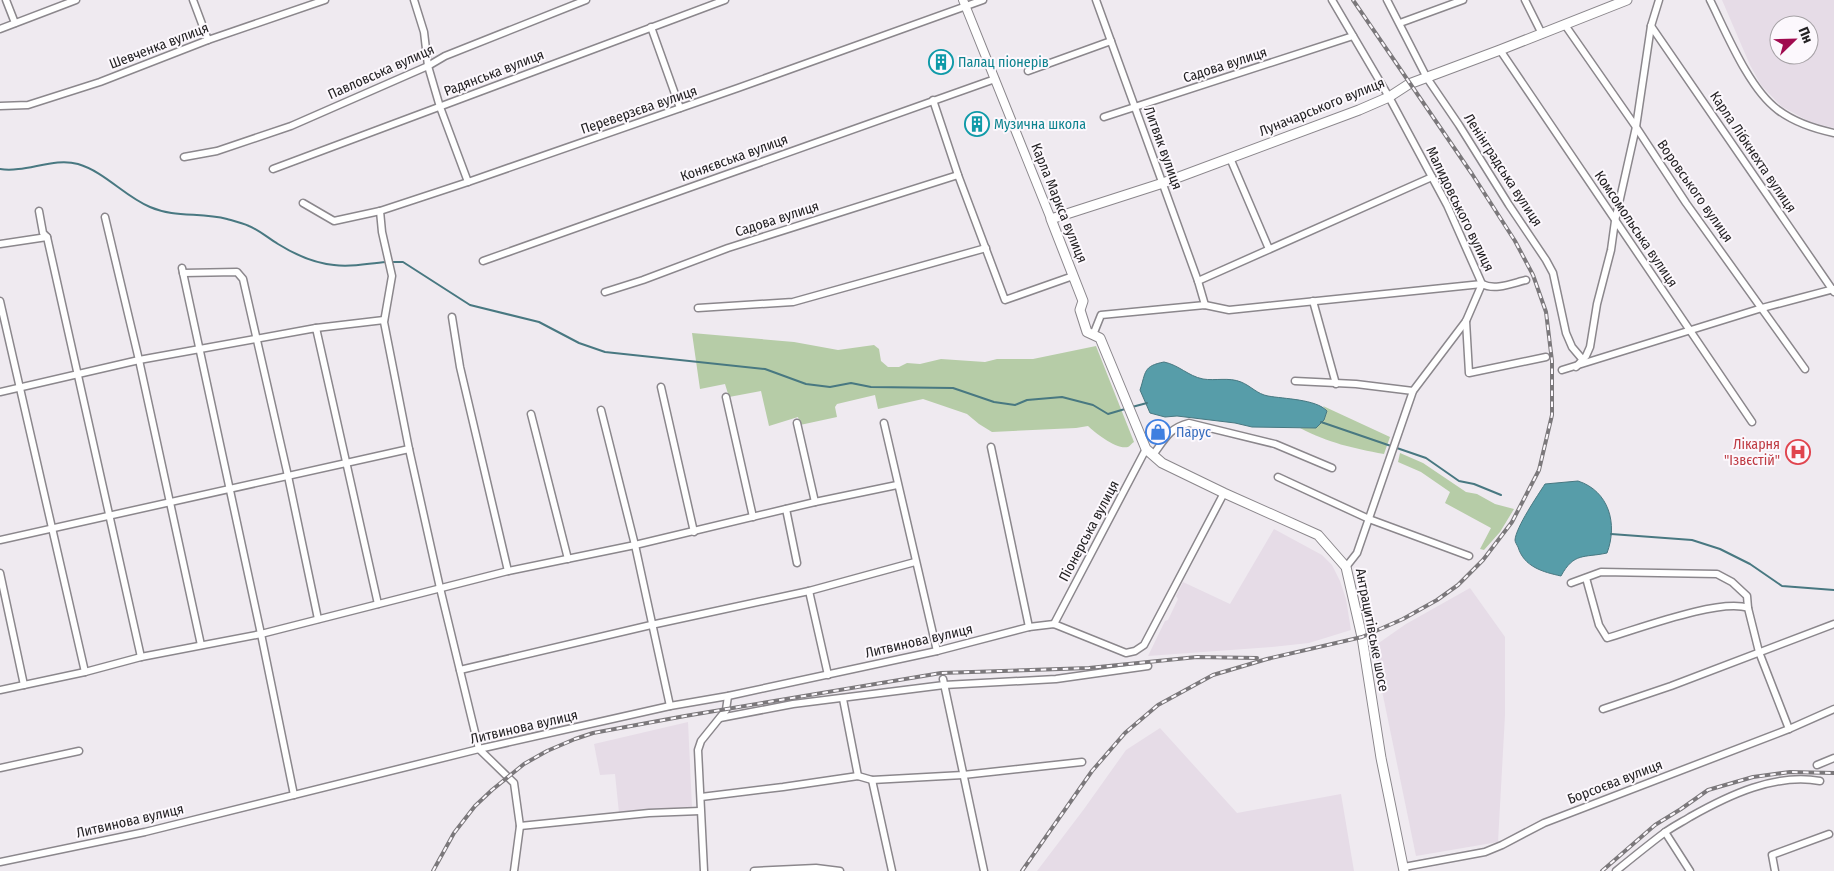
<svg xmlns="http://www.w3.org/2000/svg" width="1834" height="871" viewBox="0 0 1834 871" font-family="'Fira Sans Condensed',sans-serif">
  <rect width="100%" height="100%" fill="#efeaf0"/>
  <g fill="#e6dce7" fill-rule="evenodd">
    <path d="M1722 0H1834V128L1810 122 1781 106 1761 85 1750 65ZM1779 25H1809V55H1779Z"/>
    <polygon points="1274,529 1322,555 1332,565 1340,581 1346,599 1351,630 1309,643 1272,647 1148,656 1165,621 1168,620 1178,599 1176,596 1183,582 1230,604"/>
    <polygon points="1470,588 1505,637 1505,715 1498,842 1416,856 1373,647 1406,624"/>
    <polygon points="688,722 692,807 619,813 615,774 600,775 594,744"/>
    <polygon points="1160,728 1237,813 1341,794 1354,871 1037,871 1084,809 1126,750"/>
  </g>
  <g fill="#b6cca7">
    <path d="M692 333 794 342 838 350 874 345 879 349 881 361 888 367H899L907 363 920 364 941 359 985 362 997 359H1033L1096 346 1134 442C1132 443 1130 446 1128 447 1117 450 1095 433 1088 426L1076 428 992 432 979 424 967 414 923 399 878 409 875 395 837 404 835 407 837 417 800 425 798 417 769 426 761 391 729 397 725 384 700 389Z"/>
    <path d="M1323 406 1390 437 1384 454C1352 448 1329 443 1300 428H1316L1324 420 1327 411Z"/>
    <polygon points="1400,453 1423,463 1466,492 1477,494 1495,504 1514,509 1500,532 1484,550 1480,549 1491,528 1445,503 1450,492 1421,472 1398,462"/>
  </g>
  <g fill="#579da9" stroke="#487881">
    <path d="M1164 362C1179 365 1188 376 1203 379 1215 381 1229 377 1241 382 1251 386 1257 394 1268 396 1284 399 1316 399 1327 411L1324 420 1316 428 1252 427 1235 423 1177 416 1165 417 1150 413 1140 390C1146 372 1143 366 1164 362Z"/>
    <path d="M1578 481C1609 491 1618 524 1607 553 1584 558 1574 552 1561 576 1543 572 1524 567 1518 547 1517 545 1515 542 1515 540 1516 527 1538 495 1545 484Z"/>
  </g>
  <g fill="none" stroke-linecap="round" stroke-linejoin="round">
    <g stroke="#487881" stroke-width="2">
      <path d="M0 169C26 173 53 157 78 164 105 172 124 196 150 207 175 218 201 212 227 219 234 221 242 223 249 226 259 230 268 238 278 244 294 254 314 263 334 265 352 268 369 263 386 262"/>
      <polyline points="391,262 403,262 470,305 539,322 579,343 605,352 765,369 806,384 830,387 851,383 871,387 953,388 994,402 1015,405 1027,400 1062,397 1093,405 1108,414 1125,409"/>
      <polyline points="1132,407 1147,403"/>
      <polyline points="1321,422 1426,458 1459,481 1474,484 1501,495"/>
      <polyline points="1611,534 1692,540 1720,549 1750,564 1782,586 1834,590"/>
    </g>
    <defs>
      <g id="minor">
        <polyline points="6,0 15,23"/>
        <polyline points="193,0 208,40"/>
        <polyline points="414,0 424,32 428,66 440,107 468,182"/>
        <polyline points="1096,0 1198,281 1205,305"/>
        <polyline points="1332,0 1389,97 1447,205 1482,284 1466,321 1413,391 1357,553 1346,567"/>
        <polyline points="1387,0 1427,78 1459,125 1509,205 1546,260 1553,273 1566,333 1572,347 1583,360"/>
        <polyline points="1525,0 1542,34"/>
        <path d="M1710 0C1726 32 1749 89 1778 110 1794 122 1815 129 1834 133"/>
        <polyline points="1400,23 1463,0"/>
        <polyline points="1565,25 1636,127 1686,203 1805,369"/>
        <polyline points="1651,26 1834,292"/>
        <polyline points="651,27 680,108"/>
        <polyline points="0,29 76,0"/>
        <polyline points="1500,50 1752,422"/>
        <polyline points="1028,71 1111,41"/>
        <polyline points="933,100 958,175 1005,300 1073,276"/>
        <polyline points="0,106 28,105 100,82 208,40 325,0"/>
        <polyline points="1104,117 1353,36"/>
        <polyline points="184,157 217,151 291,126 428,66 445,56 586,0"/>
        <polyline points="1230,158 1269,249"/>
        <polyline points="273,169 725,0"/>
        <polyline points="303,203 334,221 380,211 468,182 738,88 983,0"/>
        <polyline points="39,211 43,233 47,237 141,657"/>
        <polyline points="380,211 382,232 392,276 384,322 409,449 440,588 479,749 514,783 520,826 514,871"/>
        <polyline points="105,217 139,360 201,645"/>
        <polyline points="0,244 47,237"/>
        <polyline points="483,261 995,79"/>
        <polyline points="182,268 261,634 294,795"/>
        <polyline points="183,273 237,272 243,279 288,476 318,619"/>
        <polyline points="1198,281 1432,177"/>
        <polyline points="605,292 643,280 728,248 958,175"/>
        <polyline points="0,301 85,672"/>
        <polyline points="1313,301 1336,384"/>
        <polyline points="698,308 793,302 986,248"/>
        <polyline points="452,317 460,367 508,571"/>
        <polyline points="1466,321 1469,373 1546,357"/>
        <polyline points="316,328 384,320"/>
        <path d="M1093 335 1101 315 1205 305 1229 310 1482 284C1495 291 1513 283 1526 280"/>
        <polyline points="1576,367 1586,356 1590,347 1597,304 1611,250 1615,221 1636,127 1651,26 1659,0"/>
        <polyline points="1562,370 1762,308 1834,289"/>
        <polyline points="1295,381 1356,384 1413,391"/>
        <polyline points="661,387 694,532"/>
        <polyline points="0,392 139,360 316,328 378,604"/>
        <polyline points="726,397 753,517"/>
        <polyline points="601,410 635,545 670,706"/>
        <polyline points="531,414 568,559"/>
        <polyline points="797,423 815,502"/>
        <polyline points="884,423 937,651"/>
        <polyline points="991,447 1029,627"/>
        <path d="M1153 455C1165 439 1169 428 1189 423L1275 444 1332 468"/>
        <polyline points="1278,477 1369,519 1469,556"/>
        <polyline points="786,509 797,563"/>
        <polyline points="0,540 409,449"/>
        <polyline points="0,573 24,685"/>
        <path d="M1586 578 1599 625 1607 638C1638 629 1720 598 1748 608L1759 652 1789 729"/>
        <polyline points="1571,583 1601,572 1717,574 1732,582 1747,596 1748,608"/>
        <polyline points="809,591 828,675"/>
        <polyline points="1054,624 1146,449"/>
        <polyline points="460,670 651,625 809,591 915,562"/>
        <polyline points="943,679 984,871"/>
        <polyline points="0,690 85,672 141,657 261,634 508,571 635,545 815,502 897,485"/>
        <polyline points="843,699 858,776"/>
        <polyline points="1603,709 1671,686 1834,624"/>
        <polyline points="720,718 793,704 944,685 1056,679 1148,666"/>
        <polyline points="1817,765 1834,758"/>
        <polyline points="0,768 79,751"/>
        <polyline points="872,780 892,871"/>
        <polyline points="701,797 783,787 858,776 872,780 963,775 1082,762"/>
        <polyline points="520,826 649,813 700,811"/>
        <polyline points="1665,832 1690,871"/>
        <polyline points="0,862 145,832 479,749 670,706 728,696 937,651 1029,627 1054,624 1126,653 1135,651 1144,645 1224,493"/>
        <polyline points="1404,867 1485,852 1502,845 1544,823 1789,729 1834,709"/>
        <polyline points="704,871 698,750 701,741 726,710 728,696"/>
        <polyline points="754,871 816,868 840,871"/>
        <path d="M1616 871C1632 858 1648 845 1664 833 1672 827 1682 822 1690 817 1729 795 1775 773 1820 781"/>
        <polyline points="1775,871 1772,855 1829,834"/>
      </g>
      <polyline id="tertiary" points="963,0 1051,219"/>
      <polyline id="secondary" points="1404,871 1381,758 1362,637 1346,567 1318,535 1224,493 1162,463 1146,449 1100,338 1087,332 1080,310 1083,301 1051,219 1163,183 1359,110 1389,97 1409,84 1500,50 1627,0"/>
    </defs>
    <use href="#minor" stroke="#8b878c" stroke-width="9"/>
    <use href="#tertiary" stroke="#8b878c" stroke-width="10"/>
    <use href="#secondary" stroke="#8b878c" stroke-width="11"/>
    <use href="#minor" stroke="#fff" stroke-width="6"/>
    <use href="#tertiary" stroke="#fff" stroke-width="8"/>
    <use href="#secondary" stroke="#fff" stroke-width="9"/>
    <defs>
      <g id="rail">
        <polyline points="433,871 454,833 475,806 492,790 524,764 547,751 575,739 593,733 685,716 941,673 1089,668 1197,657 1257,658"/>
        <polyline points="1022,871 1092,771 1125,733 1158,705 1213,675 1267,659 1362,637 1403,619 1437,600 1458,585 1483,560 1512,522 1539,470 1552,415 1552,361 1546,312 1533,275 1515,241 1472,174 1353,0"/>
        <polyline points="1602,871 1655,825 1681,809 1708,790 1753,777 1790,772 1834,773"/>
      </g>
    </defs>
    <use href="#rail" stroke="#7b787b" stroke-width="4"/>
    <use href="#rail" stroke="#fcf8fd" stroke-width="2" stroke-dasharray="5.5" stroke-linecap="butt"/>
  </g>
  <defs>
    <symbol id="building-ring" viewBox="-11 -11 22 22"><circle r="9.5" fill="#fcf8fd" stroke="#0f9aa8" stroke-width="1.5"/><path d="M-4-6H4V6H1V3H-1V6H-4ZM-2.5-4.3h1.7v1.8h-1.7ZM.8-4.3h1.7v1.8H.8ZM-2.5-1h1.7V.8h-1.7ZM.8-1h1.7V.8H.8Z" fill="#0f9aa8"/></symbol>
    <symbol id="shop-ring" viewBox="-11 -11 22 22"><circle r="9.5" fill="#fcf8fd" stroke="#3f7fe0" stroke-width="1.5"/><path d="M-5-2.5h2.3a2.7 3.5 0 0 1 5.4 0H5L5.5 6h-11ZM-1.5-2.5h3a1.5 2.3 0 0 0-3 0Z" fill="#3f7fe0"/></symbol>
    <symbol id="hospital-ring" viewBox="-11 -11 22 22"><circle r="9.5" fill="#fcf8fd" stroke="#e0444e" stroke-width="1.5"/><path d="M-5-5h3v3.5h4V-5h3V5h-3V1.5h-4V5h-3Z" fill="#e0444e"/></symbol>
  </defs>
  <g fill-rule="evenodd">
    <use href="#building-ring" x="927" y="48" width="28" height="28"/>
    <use href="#building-ring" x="963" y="110" width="28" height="28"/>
    <use href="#shop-ring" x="1144" y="418" width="28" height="28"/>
    <use href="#hospital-ring" x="1784" y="438" width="28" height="28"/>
  </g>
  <g text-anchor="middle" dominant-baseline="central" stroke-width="4" stroke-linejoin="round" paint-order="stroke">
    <g font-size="14" fill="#242224" stroke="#fcf8fd">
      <text transform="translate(159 46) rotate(-21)">Шевченка вулиця</text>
      <text transform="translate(1225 65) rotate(-18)">Садова вулиця</text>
      <text transform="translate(381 72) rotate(-24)">Павловська вулиця</text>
      <text transform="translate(494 73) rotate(-21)">Радянська вулиця</text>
      <text transform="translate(1322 107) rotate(-22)">Луначарського вулиця</text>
      <text transform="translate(639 110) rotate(-19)">Переверзєва вулиця</text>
      <text transform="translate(1163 148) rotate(70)">Литвяк вулиця</text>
      <text transform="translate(1753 152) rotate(56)">Карла Лібкнехта вулиця</text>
      <text transform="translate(734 158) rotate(-20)">Коняєвська вулиця</text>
      <text transform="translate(1503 170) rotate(57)">Ленінградська вулиця</text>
      <text transform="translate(1695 191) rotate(55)">Воровського вулиця</text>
      <text transform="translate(1059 203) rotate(68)">Карла Маркса вулиця</text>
      <text transform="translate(1460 209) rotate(64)">Малидовського вулиця</text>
      <text transform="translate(777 219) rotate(-18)">Садова вулиця</text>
      <text transform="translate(1636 229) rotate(56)">Комсомольська вулиця</text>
      <text transform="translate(1089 531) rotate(-62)">Піонерська вулиця</text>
      <text transform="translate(1372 630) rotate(79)">Антрацитівське шосе</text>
      <text transform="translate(919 641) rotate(-13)">Литвинова вулиця</text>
      <text transform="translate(524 727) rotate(-13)">Литвинова вулиця</text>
      <text transform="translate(1615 782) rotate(-21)">Борсоєва вулиця</text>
      <text transform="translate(130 821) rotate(-13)">Литвинова вулиця</text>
    </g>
    <g font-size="14" fill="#0d838f" stroke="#fcf8fd" text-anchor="start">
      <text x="958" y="62">Палац піонерів</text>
      <text x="994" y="124">Музична школа</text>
    </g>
    <g font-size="14" fill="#366cbe" stroke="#fcf8fd" text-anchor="start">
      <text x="1176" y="432">Парус</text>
    </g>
    <g font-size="14" fill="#be3a42" stroke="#fcf8fd" text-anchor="end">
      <text x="1780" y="444">Лікарня<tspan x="1780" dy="16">"Ізвєстій"</tspan></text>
    </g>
  </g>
  <g transform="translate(1794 40) rotate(67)"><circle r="24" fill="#fcf8fd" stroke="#a6a2a6"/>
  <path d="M0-4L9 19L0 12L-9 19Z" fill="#a00a4f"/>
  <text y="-8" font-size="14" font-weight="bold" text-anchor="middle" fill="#242224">Пн</text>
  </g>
</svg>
